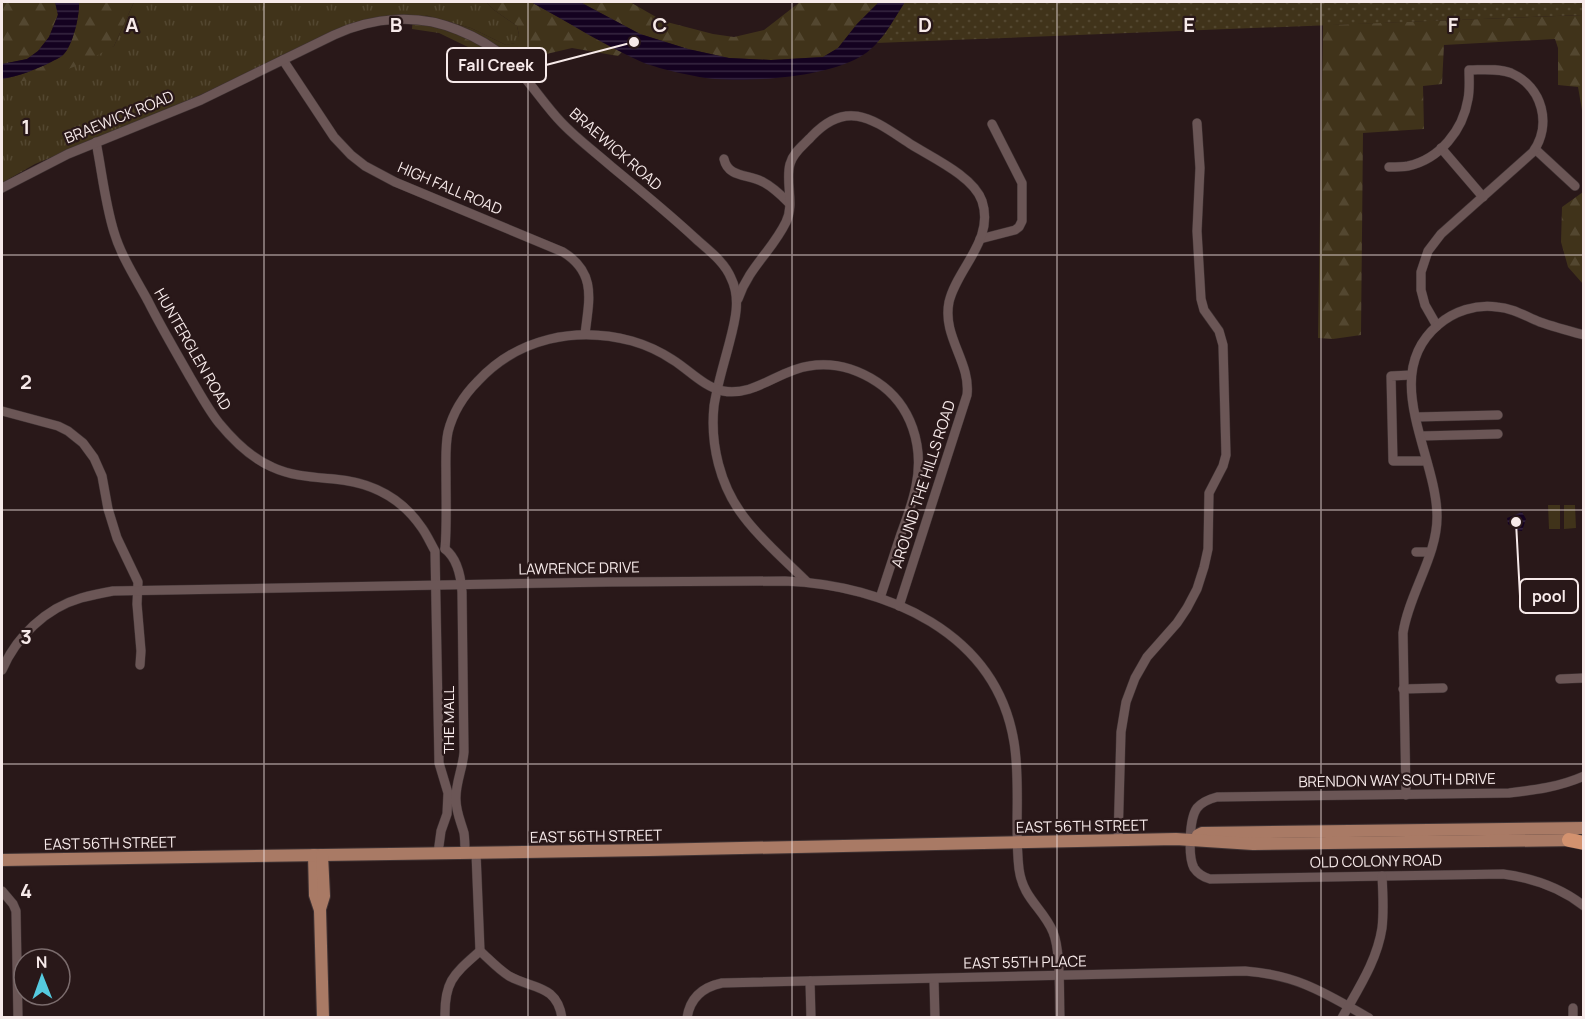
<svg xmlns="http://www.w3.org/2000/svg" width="1585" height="1019" viewBox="0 0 1585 1019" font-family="Manrope,sans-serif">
  <defs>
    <pattern id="grass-tufts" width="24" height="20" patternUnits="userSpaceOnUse" patternTransform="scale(1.5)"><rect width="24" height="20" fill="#40331a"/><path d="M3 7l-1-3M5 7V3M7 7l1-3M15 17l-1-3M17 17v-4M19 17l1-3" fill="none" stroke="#534730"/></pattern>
    <pattern id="forest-firs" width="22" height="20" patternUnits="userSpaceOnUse" patternTransform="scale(1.5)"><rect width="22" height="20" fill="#40331a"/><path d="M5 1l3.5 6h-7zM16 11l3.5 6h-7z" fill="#534730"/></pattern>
    <pattern id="park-dots" width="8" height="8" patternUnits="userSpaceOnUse" patternTransform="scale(1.5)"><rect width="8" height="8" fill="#40331a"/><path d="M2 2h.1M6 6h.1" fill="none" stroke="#534730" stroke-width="1.8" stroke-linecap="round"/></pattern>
    <pattern id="water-rules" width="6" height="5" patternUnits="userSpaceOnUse" patternTransform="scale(1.5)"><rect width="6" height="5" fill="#140220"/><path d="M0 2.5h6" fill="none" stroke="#372741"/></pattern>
  </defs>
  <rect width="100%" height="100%" fill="#291819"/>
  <polygon fill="url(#grass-tufts)" points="134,2 486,2 494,10 517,26 519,35 516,43 506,45 471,28 425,15 360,21 168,110 35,164 2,183 2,84 114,46"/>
  <g fill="url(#forest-firs)">
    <polygon points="2,2 55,2 58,14 49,37 38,51 27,59 2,64"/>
    <path d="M79 2H134L114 46 81 64 45 78 2 84V79C19 76 35 70 51 62 54 60 60 58 63 55 73 46 80 14 79 2Z"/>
    <polygon points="486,2 531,2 622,52 618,56 572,48 521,60 470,48 439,33 412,29 413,15 425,15 471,28 506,45 515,43 519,35 517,26 494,10"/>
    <polygon points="580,2 630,2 663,21 713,34 734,37 764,30 800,2 879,2 857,24 838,48 823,57 771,60 729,58 688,49 640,34"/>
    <polygon points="1583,15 1583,116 1578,87 1558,85 1558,48 1555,39 1444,45 1442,84 1423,86 1424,129 1363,133 1361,335 1333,339 1318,338 1323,25"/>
    <polygon points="1583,171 1583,284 1568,267 1561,242 1562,207 1583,192 1582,173"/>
  </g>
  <polygon fill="url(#park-dots)" points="905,2 1583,2 1583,15 876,43 884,35"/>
  <g fill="#40331a">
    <polygon points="1548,505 1560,505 1560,529 1549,529"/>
    <polygon points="1564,505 1575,505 1576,528 1564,529"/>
  </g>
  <g fill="url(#water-rules)">
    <path d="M55 2H79C80 14 73 46 63 55 60 58 54 60 51 62 35 70 19 76 2 79V64L27 59 38 51 49 37 58 15Z"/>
    <path d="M531 2H580L640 34 688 49 729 58 771 60 823 57 838 48 857 24 879 2H905C893 20 882 43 863 55 829 77 755 82 715 79 699 78 660 69 644 63 605 46 568 22 531 2Z"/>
    <polygon points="1522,512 1526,519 1522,531 1516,530 1508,524 1507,518"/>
  </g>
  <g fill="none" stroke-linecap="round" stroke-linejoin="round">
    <defs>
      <g id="minor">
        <path d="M283 60 334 137 351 155 365 166 395 182 563 252C597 273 589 300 585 334"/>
        <path d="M96 142C102 172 105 203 114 232 121 256 136 279 148 301 161 327 176 352 190 377 199 392 208 409 219 423 233 440 251 458 272 467 291 476 312 477 334 479 370 482 401 497 422 528 427 535 431 544 435 551L439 763 448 793 447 814 441 831 438 853"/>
        <polyline points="1441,148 1483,197"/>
        <polyline points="1535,149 1575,186"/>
        <path d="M724 159C728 178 749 174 763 182 773 187 781 195 789 203"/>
        <path d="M1389 167C1396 167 1402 167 1408 166 1440 159 1463 130 1468 99 1470 89 1469 80 1469 70 1482 70 1498 68 1511 73 1543 87 1552 125 1533 152L1441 234 1428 251 1421 272V290L1425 305 1437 326"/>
        <path d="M2 188 68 154 201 100 334 35C373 17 418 13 458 30 476 37 493 47 508 60 528 78 542 102 561 122 576 138 595 152 612 167 640 190 668 213 695 238 708 250 724 261 731 278 742 300 734 325 728 348 723 367 717 386 714 406 710 444 720 486 744 517 762 541 786 561 807 582"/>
        <polyline points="980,239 1015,230 1019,227 1022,221 1022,183 992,124"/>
        <path d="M738 299C749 267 772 251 786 222 795 204 785 182 790 164 793 152 805 144 812 136 849 97 876 122 912 145 933 158 974 177 982 201 995 240 957 268 949 302 942 337 971 362 967 395L899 606"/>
        <polyline points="1411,375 1391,376 1393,461 1426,461"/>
        <polyline points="2,411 58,426 68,431 83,443 94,458 102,476 108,509 117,538 138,582 137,604 141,651 140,665"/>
        <polyline points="1416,417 1498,415"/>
        <polyline points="1421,436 1498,434"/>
        <path d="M445 549C447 525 446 501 446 477 446 462 445 446 448 432 453 412 464 395 478 381 518 338 576 326 632 341 646 345 661 352 673 360 689 370 704 387 723 391 754 397 779 370 809 366 833 362 857 369 877 382 912 405 924 447 916 486 913 502 907 518 901 534 894 555 887 577 880 598"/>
        <path d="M445 549C458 559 461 577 462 592L464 752C463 768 455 784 456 800 456 812 461 822 464 833 465 840 465 846 465 853"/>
        <polyline points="1416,552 1430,552"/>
        <path d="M2 670C16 637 46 608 81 598 92 595 102 593 113 591L608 582 785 581C886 585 996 632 1014 742 1021 784 1014 827 1019 869 1023 899 1043 908 1053 932 1061 951 1059 995 1060 1018"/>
        <polyline points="1560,679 1584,678"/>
        <polyline points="1403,689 1443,688"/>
        <path d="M1584 776C1559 787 1535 790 1509 793L1217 797C1209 799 1202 802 1197 808 1189 819 1188 857 1194 868 1198 874 1203 877 1210 879L1503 874C1533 878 1560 887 1584 906"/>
        <path d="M1406 795 1403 633C1409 593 1438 555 1437 515 1436 454 1379 375 1438 325 1454 311 1476 304 1497 307 1513 308 1525 316 1540 322 1554 327 1569 331 1584 335"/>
        <polyline points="1118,841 1121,732 1126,702 1135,678 1147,657 1177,623 1187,608 1197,589 1204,567 1208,549 1209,493 1223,466 1226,455 1223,345 1219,331 1204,310 1201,299 1197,231 1200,168 1197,123"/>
        <polyline points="476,853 480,951"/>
        <polyline points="2,891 13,904 16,911 18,1018"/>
        <path d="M480 951C489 959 498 969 509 976 532 989 557 984 562 1018"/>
        <polyline points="934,979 935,1018"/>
        <polyline points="810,981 811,1018"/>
        <polyline points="1573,1008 1573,1018"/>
        <path d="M445 1018C444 981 454 974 480 951"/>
        <path d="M687 1018C690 997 703 987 722 983L1245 971C1298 975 1325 993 1369 1018"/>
        <path d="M1342 1018C1358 989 1377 961 1382 928 1384 911 1383 893 1382 876"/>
      </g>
      <g id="major">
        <polyline points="1198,835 1202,833 1584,828"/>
        <polyline points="314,855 315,895 320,910 323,1018"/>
        <polyline points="2,860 649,850 1176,839 1253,844 1576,840"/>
        <polyline points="320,909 324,896 322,855"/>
      </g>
      <polyline id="highway" points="1569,840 1584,843"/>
    </defs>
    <use href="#minor" stroke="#3f3233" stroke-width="10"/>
    <use href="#major" stroke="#3f3233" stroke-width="14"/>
    <use href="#highway" stroke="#3f3233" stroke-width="15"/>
    <use href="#minor" stroke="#6b5656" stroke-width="9"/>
    <use href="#major" stroke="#a97a65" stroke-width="12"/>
    <use href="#highway" stroke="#d3926f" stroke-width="14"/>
  </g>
  <path fill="none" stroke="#f7eaea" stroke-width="1.5" stroke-opacity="0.55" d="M264 2V1018M528 2V1018M792 2V1018M1057 2V1018M1321 2V1018M2 255H1584M2 510H1584M2 764H1584"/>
  <g text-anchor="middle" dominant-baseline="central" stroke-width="4.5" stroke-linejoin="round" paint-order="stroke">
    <g font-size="15" fill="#f7eaea" stroke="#291819">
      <text transform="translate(119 117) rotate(-22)">BRAEWICK ROAD</text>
      <text transform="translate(616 149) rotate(41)">BRAEWICK ROAD</text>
      <text transform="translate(450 188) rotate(23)">HIGH FALL ROAD</text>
      <text transform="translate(193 349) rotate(60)">HUNTERGLEN ROAD</text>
      <text transform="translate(923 484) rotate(-72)">AROUND THE HILLS ROAD</text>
      <text transform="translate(579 568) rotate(-1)">LAWRENCE DRIVE</text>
      <text transform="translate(448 720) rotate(-90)">THE MALL</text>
      <text transform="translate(1397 780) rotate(-1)">BRENDON WAY SOUTH DRIVE</text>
      <text transform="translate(1082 826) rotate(-1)">EAST 56TH STREET</text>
      <text transform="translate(596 836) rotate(-1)">EAST 56TH STREET</text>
      <text transform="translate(110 843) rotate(-1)">EAST 56TH STREET</text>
      <text transform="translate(1376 861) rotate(-1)">OLD COLONY ROAD</text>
      <text transform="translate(1025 962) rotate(-1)">EAST 55TH PLACE</text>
    </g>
  </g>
  <g font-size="20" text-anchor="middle" font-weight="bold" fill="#f7eaea" stroke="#291819" stroke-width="4.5" stroke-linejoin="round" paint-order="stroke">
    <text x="132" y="32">A</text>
    <text x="396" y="32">B</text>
    <text x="660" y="32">C</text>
    <text x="925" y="32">D</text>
    <text x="1189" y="32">E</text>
    <text x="1453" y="32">F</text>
    <text x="26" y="134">1</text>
    <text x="26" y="389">2</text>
    <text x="26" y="644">3</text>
    <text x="26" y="898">4</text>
  </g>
  <path fill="none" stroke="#f7eaea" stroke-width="2" d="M634 42L546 65M1516 522L1520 596"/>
  <g fill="#f7eaea" stroke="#291819" stroke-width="2">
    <circle cx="634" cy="42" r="6"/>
    <circle cx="1516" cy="522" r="6"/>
  </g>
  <g fill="#291819" stroke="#f7eaea" stroke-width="2">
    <rect x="447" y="48" width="99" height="34" rx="6"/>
    <rect x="1520" y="579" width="58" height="34" rx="6"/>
  </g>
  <g font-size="16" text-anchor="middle" font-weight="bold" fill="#f7eaea">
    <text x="496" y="71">Fall Creek</text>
    <text x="1549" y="602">pool</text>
  </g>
  <rect width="1585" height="1019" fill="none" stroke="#f7eaea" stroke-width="6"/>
  <g transform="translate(42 977) rotate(359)"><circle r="28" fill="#291819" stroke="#7b6c6d" stroke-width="1.5"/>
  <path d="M0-4.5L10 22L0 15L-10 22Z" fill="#55cadf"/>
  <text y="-9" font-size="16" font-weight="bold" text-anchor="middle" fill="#f7eaea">N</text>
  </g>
</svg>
